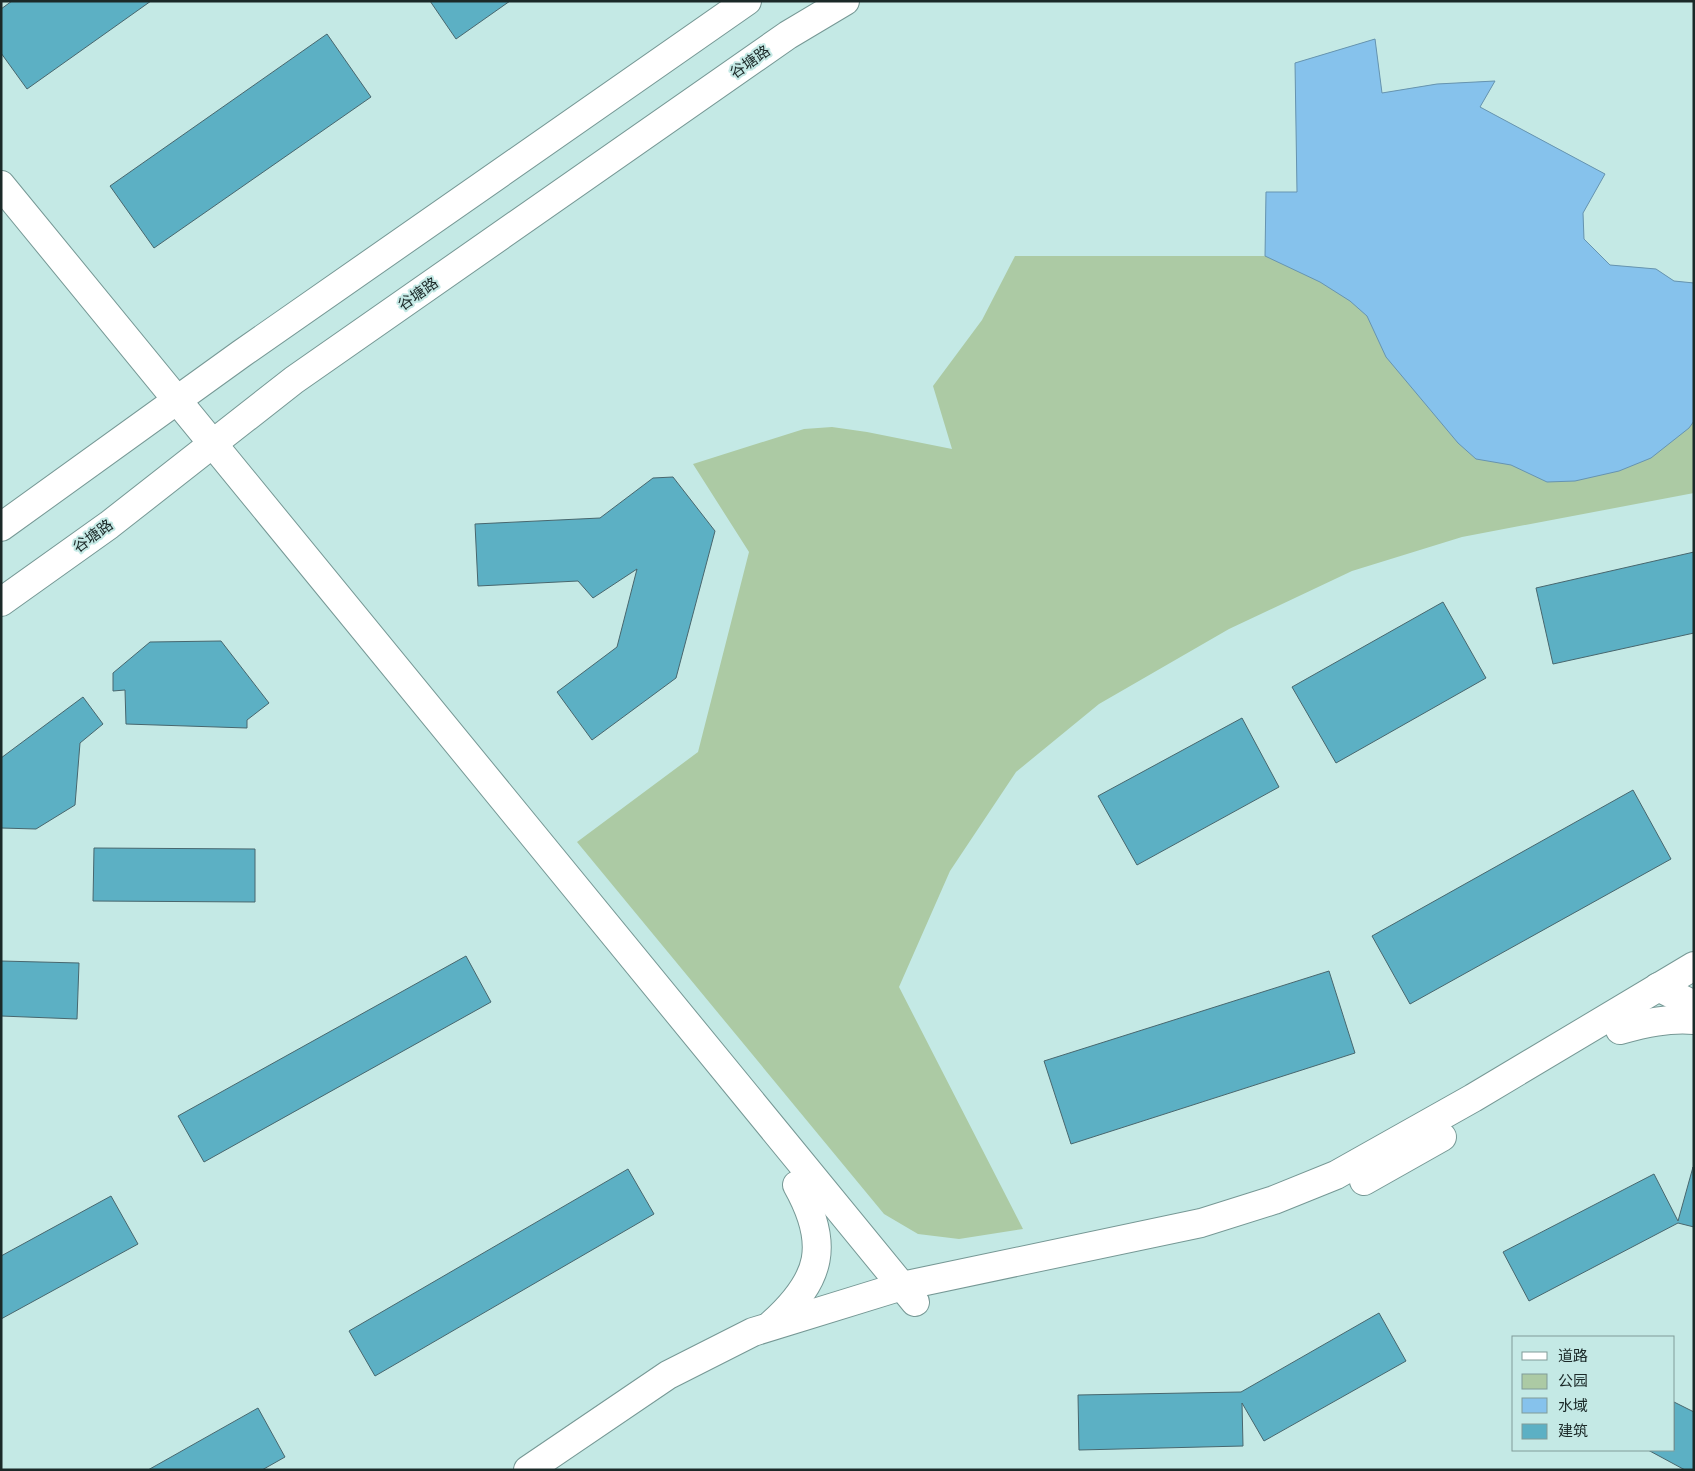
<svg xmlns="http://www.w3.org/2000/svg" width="1695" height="1471" viewBox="0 0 1695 1471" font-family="Raleway,'Noto Sans SC',sans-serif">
  <rect width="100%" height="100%" fill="#c4e9e5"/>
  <polygon fill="#accaa4" points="1375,39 1382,93 1437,84 1495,81 1480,107 1605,174 1583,213 1584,239 1610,265 1656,269 1674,281 1694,283 1694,493 1462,537 1352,571 1229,629 1099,704 1016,772 950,871 899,987 1023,1229 959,1239 918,1234 884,1214 577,842 698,752 749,552 693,464 804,429 832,427 867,432 952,449 933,386 982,320 1015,256 1265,256 1266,192 1297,192 1295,63"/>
  <polygon fill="#86c2ec" stroke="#6694b1" points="1375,39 1382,93 1437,84 1495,81 1480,107 1605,174 1583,213 1584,239 1610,265 1656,269 1674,281 1694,283 1694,421 1689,428 1651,458 1619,471 1575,481 1547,482 1511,465 1476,459 1458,443 1386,357 1367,316 1350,301 1320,282 1265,256 1266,192 1297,192 1295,63"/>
  <g fill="#5cb0c4" stroke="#48676e">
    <polygon points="12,1 151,1 27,89 1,53 1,9"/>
    <polygon points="430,1 510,1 456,39"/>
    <polygon points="327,34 371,97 154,248 110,186"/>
    <polygon points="673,477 715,531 676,678 592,740 557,692 617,647 637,569 593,598 578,581 478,586 475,524 600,518 653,478"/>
    <polygon points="1694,552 1694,633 1553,664 1536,588"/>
    <polygon points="1443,602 1486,678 1336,763 1292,687"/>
    <polygon points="221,641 269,703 247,720 247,728 126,724 125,690 113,691 113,673 150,642"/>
    <polygon points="83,697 103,724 80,743 75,805 36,829 1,828 1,758"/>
    <polygon points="1242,718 1279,787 1137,865 1098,796"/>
    <polygon points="1633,790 1671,859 1410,1004 1372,936"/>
    <polygon points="94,848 255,849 255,902 93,901"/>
    <polygon points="466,956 491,1002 204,1162 178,1116"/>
    <polygon points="1,961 79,963 77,1019 1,1016"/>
    <polygon points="1329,971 1355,1053 1071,1144 1044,1061"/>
    <polygon points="1693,1167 1694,1227 1678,1223 1529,1301 1503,1252 1654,1174 1678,1221"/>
    <polygon points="628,1169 654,1214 375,1376 349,1331"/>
    <polygon points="111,1196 138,1244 1,1319 1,1256"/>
    <polygon points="1379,1313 1406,1361 1264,1441 1242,1403 1243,1446 1079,1450 1078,1395 1241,1392"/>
    <polygon points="1674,1402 1694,1412 1694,1470 1685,1470 1648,1450 1674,1450"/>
    <polygon points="258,1408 285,1457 262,1470 148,1470"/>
  </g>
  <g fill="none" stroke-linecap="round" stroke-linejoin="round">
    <defs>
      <g id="secondary">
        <polyline points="1,185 915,1302"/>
        <polyline points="1,527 241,354 747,1"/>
        <polyline points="1,602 109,525 294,380 788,35 845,1"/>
        <polyline points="1658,987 1694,1005"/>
        <path d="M1620 1030C1645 1023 1668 1018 1694 1020"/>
        <polyline points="1364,1181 1442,1137"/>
        <path d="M772 1324C822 1279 830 1244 797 1185"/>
        <polyline points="528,1470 668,1375 753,1332 902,1286 1201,1223 1274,1200 1336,1175 1473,1098 1694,966"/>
      </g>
    </defs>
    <use href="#secondary" stroke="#769895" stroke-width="30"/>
    <use href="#secondary" stroke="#fff" stroke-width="28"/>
  </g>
  <g text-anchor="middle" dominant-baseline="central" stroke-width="4" stroke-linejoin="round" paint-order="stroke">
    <g font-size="15" fill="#1b2928" stroke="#c4e9e5">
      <text transform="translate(750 62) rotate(-35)">谷塘路</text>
      <text transform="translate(418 294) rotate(-35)">谷塘路</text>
      <text transform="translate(93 536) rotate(-36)">谷塘路</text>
    </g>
  </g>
  <rect width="1695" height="1471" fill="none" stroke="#1b2928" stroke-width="5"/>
  <rect x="1512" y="1336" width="162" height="115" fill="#c4e9e5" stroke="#809c99"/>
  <rect x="1522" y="1352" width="25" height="8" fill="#ffffff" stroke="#809c99"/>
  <text x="1558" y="1361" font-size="15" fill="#1b2928">道路</text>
  <rect x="1522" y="1374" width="25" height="15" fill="#accaa4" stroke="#809c99"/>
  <text x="1558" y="1386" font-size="15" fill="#1b2928">公园</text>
  <rect x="1522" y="1398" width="25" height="15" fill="#86c2ec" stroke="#809c99"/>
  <text x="1558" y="1411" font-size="15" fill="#1b2928">水域</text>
  <rect x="1522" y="1424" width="25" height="15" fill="#5cb0c4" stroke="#809c99"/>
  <text x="1558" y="1436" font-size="15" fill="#1b2928">建筑</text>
</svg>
